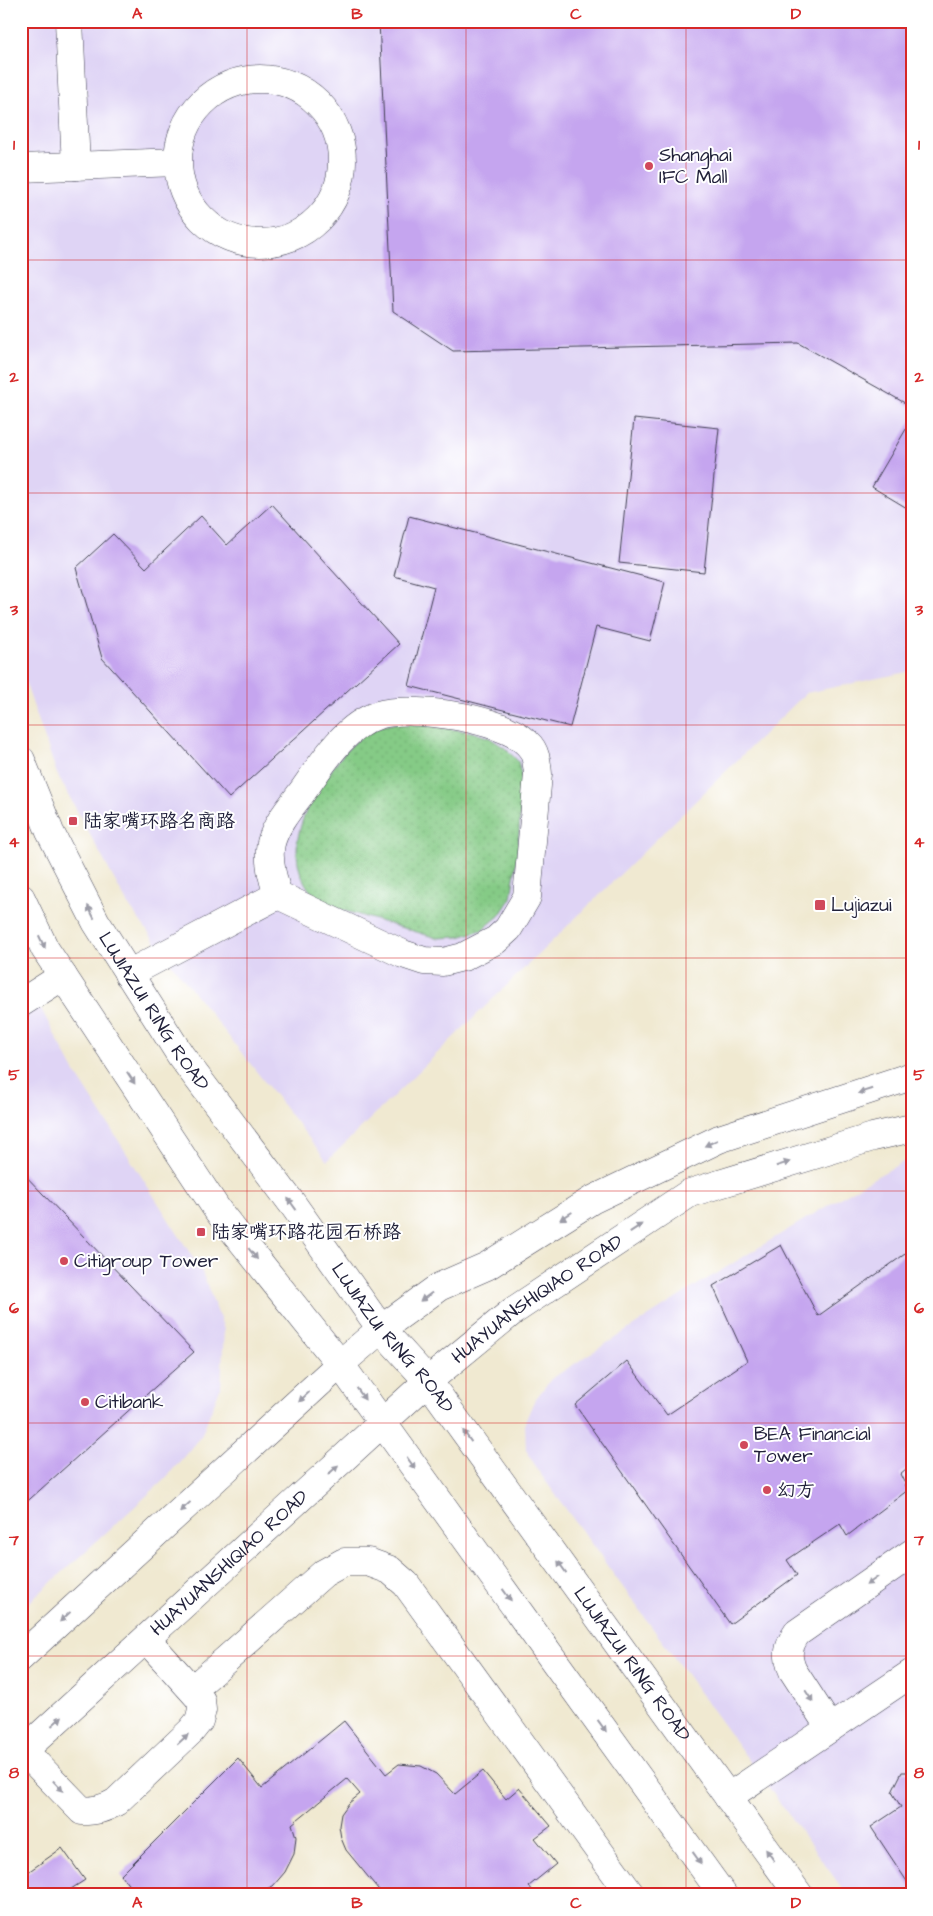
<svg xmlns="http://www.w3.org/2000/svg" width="933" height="1916" viewBox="0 0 933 1916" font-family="'Architects Daughter','LXGW WenKai TC',sans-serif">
  <defs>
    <pattern id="grass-dots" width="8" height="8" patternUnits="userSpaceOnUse" patternTransform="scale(1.25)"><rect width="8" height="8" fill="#85cb86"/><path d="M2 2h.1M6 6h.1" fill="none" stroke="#73ae75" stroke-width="1.8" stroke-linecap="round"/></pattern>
  </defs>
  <rect width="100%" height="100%" fill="#fff"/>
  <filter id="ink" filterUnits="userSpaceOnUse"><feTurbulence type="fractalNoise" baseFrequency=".02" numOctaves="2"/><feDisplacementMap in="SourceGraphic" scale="10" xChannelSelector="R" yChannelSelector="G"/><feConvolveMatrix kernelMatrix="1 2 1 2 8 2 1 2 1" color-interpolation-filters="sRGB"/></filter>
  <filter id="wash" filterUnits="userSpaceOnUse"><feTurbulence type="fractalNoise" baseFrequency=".0096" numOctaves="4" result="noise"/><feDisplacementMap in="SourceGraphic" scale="20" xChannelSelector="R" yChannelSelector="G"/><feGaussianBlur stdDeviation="1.12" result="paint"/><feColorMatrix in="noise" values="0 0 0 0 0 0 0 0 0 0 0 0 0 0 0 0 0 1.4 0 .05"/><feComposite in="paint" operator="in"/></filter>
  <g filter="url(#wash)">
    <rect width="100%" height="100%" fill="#f0e9d1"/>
    <g fill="#dfd4f5">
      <polygon points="21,21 912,21 912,671 806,693 327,1161 170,962 127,903 57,774 21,670"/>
      <polygon points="21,971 73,1069 202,1272 224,1329 221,1386 201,1436 165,1479 21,1610"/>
      <polygon points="912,1157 912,1895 847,1895 539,1472 526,1450 525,1422 534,1401 551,1379 699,1284 863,1184"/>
    </g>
    <path fill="url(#grass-dots)" stroke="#547660" d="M402 722 472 732 490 738 505 748 518 761 522 779 518 851 511 898 499 916 482 930 459 937 437 938 322 904C293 878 291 845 307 809 310 800 317 791 323 783 335 764 349 744 369 732 377 726 392 724 402 722Z"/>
    <g id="blocks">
      <g fill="#c5a5ef">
        <polygon points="379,21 912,21 912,407 798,343 453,351 393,311"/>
        <polygon points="634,419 719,428 704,572 619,563"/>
        <polygon points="912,419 912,511 872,487"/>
        <polygon points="272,504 399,644 229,798 102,658 76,568 113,534 146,568 201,516 227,545"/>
        <polygon points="409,516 665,582 650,641 596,627 570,727 409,686 434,587 394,576"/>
        <polygon points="21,1171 194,1352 21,1507"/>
        <polygon points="781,1245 818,1316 912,1249 912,1464 900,1474 908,1490 847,1536 840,1524 787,1560 797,1575 730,1624 575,1405 627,1361 667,1415 747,1361 713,1286"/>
        <polygon points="344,1721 386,1774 399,1764 421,1766 436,1774 455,1794 483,1771 506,1799 519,1788 551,1826 535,1838 556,1864 529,1886 536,1895 383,1895 346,1850 341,1838 339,1826 341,1814 349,1803 360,1794 347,1779 292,1824 296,1837 294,1854 285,1872 273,1886 253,1895 218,1895 209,1890 202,1895 136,1895 121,1875 238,1758 262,1788"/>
        <polygon points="902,1772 912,1772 912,1889 871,1827 901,1807 892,1792"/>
        <polygon points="62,1848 85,1880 71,1889 76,1895 21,1895 21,1877"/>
      </g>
    </g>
  </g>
  <g filter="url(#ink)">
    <use href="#blocks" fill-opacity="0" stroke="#414052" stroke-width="1"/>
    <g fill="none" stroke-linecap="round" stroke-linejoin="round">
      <defs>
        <g id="minor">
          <polyline points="69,21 76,166"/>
          <circle cx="260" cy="161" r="82"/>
          <polyline points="21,168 177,162"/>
          <path d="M128 974 278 895 403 954 424 961 443 962 463 957 496 940 508 929 527 897 538 774C537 763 536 751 527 743 502 718 412 705 378 715 344 726 322 764 302 792 290 808 276 824 271 843 267 860 273 880 278 895"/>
          <polyline points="21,1003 63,976"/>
          <polyline points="21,1657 340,1364 381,1329 439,1287 487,1266 592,1200 719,1139 912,1076"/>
          <polyline points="193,1689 324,1573 344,1562 368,1562 390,1570 406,1584 631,1895"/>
          <path d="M830 1728 793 1671C786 1656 788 1646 797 1633L912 1553"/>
          <path d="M24 1751 82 1811C95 1811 104 1809 116 1802L191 1731 199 1721 202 1710 201 1700 147 1640"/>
          <path id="s1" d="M21 1753 428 1381 513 1311 690 1193 873 1137 912 1128"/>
          <polyline points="728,1797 912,1673"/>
        </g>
        <g id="major">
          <path id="s2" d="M21 760 50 832 96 922 181 1056 294 1206 381 1329 428 1381 799 1895"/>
          <polyline points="21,898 45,949 218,1211 340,1364 723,1895"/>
        </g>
      </defs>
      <use href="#minor" stroke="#414052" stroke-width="29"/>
      <use href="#major" stroke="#414052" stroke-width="29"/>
      <use href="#minor" stroke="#fff" stroke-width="28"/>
      <use href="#major" stroke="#fff" stroke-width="28"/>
    </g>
    <defs><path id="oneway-solid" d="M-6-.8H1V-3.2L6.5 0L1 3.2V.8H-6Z" transform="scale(1.25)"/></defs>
    <g fill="#9c9ca7">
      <use href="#oneway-solid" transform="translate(91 912) rotate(-117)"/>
      <use href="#oneway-solid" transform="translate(42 942) rotate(65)"/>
      <use href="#oneway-solid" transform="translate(131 1078) rotate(57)"/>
      <use href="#oneway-solid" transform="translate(865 1091) rotate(162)"/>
      <use href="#oneway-solid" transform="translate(711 1143) rotate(155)"/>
      <use href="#oneway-solid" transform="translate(783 1164) rotate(-17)"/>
      <use href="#oneway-solid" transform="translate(292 1204) rotate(-126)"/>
      <use href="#oneway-solid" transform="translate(566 1216) rotate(148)"/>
      <use href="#oneway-solid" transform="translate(636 1228) rotate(-34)"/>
      <use href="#oneway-solid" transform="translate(253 1254) rotate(51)"/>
      <use href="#oneway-solid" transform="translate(426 1297) rotate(144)"/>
      <use href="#oneway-solid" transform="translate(361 1394) rotate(55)"/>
      <use href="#oneway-solid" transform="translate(304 1397) rotate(137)"/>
      <use href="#oneway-solid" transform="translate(467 1436) rotate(-126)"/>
      <use href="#oneway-solid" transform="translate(411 1463) rotate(54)"/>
      <use href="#oneway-solid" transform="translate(333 1470) rotate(-42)"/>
      <use href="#oneway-solid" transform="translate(185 1507) rotate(137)"/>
      <use href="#oneway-solid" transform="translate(562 1567) rotate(-126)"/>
      <use href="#oneway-solid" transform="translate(872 1581) rotate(145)"/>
      <use href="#oneway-solid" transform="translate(507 1595) rotate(54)"/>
      <use href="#oneway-solid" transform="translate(65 1617) rotate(137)"/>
      <use href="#oneway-solid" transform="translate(809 1696) rotate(57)"/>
      <use href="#oneway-solid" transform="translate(57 1721) rotate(-42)"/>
      <use href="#oneway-solid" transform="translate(602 1726) rotate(54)"/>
      <use href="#oneway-solid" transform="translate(183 1739) rotate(-43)"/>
      <use href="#oneway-solid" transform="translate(58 1786) rotate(47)"/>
      <use href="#oneway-solid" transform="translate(770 1855) rotate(-126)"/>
      <use href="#oneway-solid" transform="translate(697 1858) rotate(54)"/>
    </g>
  </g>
  <path fill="none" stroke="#d62828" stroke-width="1" stroke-opacity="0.55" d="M247 21V1895M466 21V1895M686 21V1895M21 260H912M21 493H912M21 725H912M21 958H912M21 1191H912M21 1423H912M21 1656H912"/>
  <g fill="#d1495b" stroke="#fff" stroke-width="2">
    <circle cx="649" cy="166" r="5"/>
    <rect x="68" y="816" width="10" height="10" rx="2.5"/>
    <rect x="814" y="899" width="12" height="12" rx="2.5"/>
    <rect x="196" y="1227" width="10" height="10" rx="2.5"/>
    <circle cx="64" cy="1261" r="5"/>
    <circle cx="85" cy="1402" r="5"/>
    <circle cx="744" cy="1445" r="5"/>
    <circle cx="767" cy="1490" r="5"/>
  </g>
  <g text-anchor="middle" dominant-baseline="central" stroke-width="4" stroke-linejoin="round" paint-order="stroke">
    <g font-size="19" fill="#22223b" stroke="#fff" text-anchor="start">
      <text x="659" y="155">Shanghai<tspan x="659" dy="22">IFC Mall</tspan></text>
      <text x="83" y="821">陆家嘴环路名商路</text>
      <text x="831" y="905">Lujiazui</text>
      <text x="211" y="1232">陆家嘴环路花园石桥路</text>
      <text x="74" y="1261">Citigroup Tower</text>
      <text x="95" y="1402">Citibank</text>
      <text x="754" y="1434">BEA Financial<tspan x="754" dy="22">Tower</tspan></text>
      <text x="777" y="1490">幻方</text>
    </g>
    <g font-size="19" fill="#22223b" stroke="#fff">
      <text stroke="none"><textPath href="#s2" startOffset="285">LUJIAZUI RING ROAD</textPath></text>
      <text stroke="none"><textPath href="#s1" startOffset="688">HUAYUANSHIQIAO ROAD</textPath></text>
      <text stroke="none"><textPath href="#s2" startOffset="690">LUJIAZUI RING ROAD</textPath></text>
      <text stroke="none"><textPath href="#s1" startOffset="282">HUAYUANSHIQIAO ROAD</textPath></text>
      <text stroke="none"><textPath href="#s2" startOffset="1095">LUJIAZUI RING ROAD</textPath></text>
    </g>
  </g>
  <rect width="933" height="1916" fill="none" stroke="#fff" stroke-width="55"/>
  <rect x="28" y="28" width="878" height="1860" fill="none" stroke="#d62828" stroke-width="2"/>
  <g font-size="16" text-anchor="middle" font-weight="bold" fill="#d62828">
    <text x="137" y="19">A</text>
    <text x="357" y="19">B</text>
    <text x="576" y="19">C</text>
    <text x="796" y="19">D</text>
    <text x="14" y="150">1</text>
    <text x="919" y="150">1</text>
    <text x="14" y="382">2</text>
    <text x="919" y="382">2</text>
    <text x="14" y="615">3</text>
    <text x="919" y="615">3</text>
    <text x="14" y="847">4</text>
    <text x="919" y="847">4</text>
    <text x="14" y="1080">5</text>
    <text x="919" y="1080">5</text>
    <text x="14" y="1313">6</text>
    <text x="919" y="1313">6</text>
    <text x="14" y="1545">7</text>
    <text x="919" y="1545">7</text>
    <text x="14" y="1778">8</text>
    <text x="919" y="1778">8</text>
    <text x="137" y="1908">A</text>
    <text x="357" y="1908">B</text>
    <text x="576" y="1908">C</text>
    <text x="796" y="1908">D</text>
  </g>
</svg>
